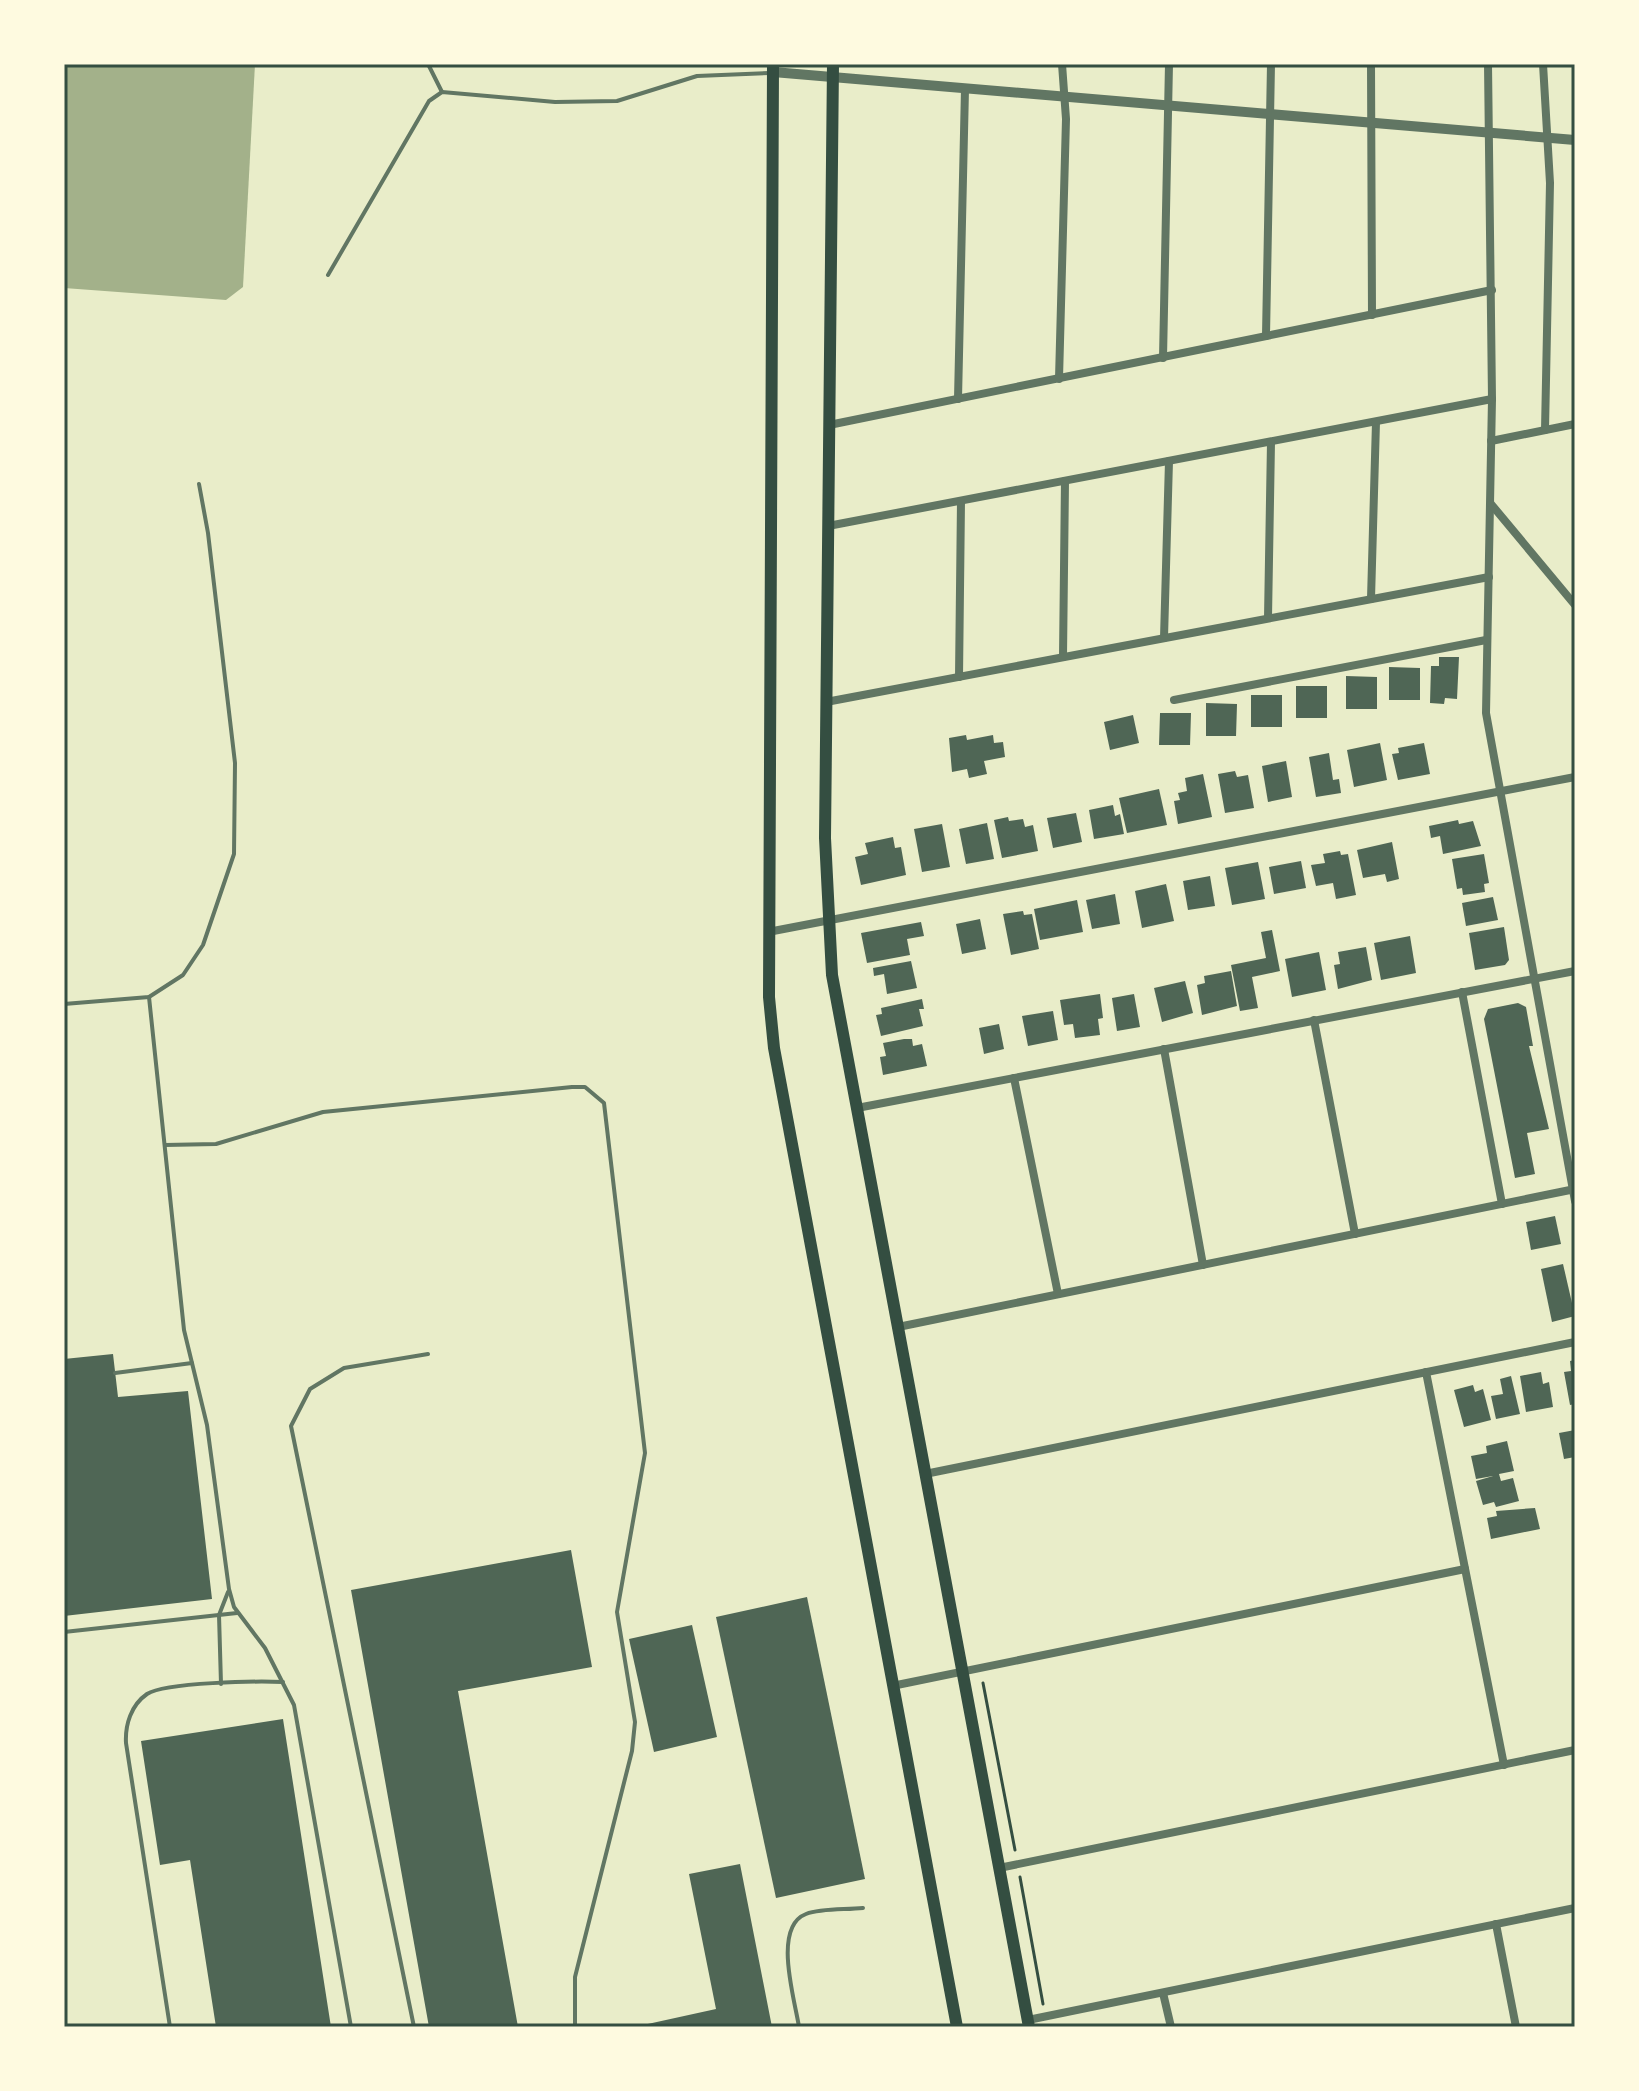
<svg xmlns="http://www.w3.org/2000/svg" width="1639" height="2091" viewBox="0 0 1639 2091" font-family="Roboto,sans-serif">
  <rect width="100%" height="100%" fill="#e9edc9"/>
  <polygon fill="#a3b18a" points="64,64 255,64 243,287 226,300 64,288"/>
  <g fill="#4f6655">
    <polygon points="1439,657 1459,657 1457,699 1445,698 1444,704 1430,703 1431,666 1439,666"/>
    <polygon points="1389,667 1420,668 1420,700 1389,700"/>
    <polygon points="1346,676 1377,677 1377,709 1346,709"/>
    <rect x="1296" y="686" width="31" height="32"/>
    <rect x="1251" y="695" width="31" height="32"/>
    <polygon points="1206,703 1237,704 1236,736 1206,736"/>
    <polygon points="1160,713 1191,713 1190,745 1159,745"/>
    <polygon points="1133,715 1139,743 1110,750 1104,722"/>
    <polygon points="966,735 967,740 993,735 994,743 1003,742 1005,757 984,761 987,774 969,778 967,769 952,772 949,738"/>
    <polygon points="1380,743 1387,780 1354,787 1347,750"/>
    <polygon points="1424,743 1430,774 1398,780 1392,754 1399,753 1398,748"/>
    <polygon points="1329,753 1333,780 1339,779 1341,793 1316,797 1309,757"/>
    <polygon points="1286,761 1292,797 1268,802 1262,766"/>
    <polygon points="1235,771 1237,777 1248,775 1254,808 1225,813 1218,774"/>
    <polygon points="1203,774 1212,817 1178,824 1174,801 1180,800 1178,793 1187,791 1185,778"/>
    <polygon points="1159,789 1167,825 1127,833 1119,798"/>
    <polygon points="1113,805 1115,816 1120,814 1124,834 1094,839 1089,810"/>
    <polygon points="1076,813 1082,842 1053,848 1047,818"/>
    <polygon points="1008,817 1009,821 1023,819 1025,827 1033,825 1038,851 1002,858 994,820"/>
    <polygon points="1458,820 1459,824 1473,821 1481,846 1443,854 1440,836 1431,838 1429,826"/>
    <polygon points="987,823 994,859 966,864 959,829"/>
    <polygon points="942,824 950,867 922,872 914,829"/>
    <polygon points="893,837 895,848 901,847 906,875 861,885 855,857 868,854 865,843"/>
    <polygon points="1392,842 1399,879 1387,882 1385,874 1363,878 1357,850"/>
    <polygon points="1340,851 1341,855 1348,854 1356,895 1336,899 1333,883 1316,886 1311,865 1325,863 1323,854"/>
    <polygon points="1484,854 1489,883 1484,884 1485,892 1463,895 1462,888 1457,889 1452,859"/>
    <polygon points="1301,861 1306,888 1274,894 1269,867"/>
    <polygon points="1258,862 1265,899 1232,905 1225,868"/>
    <polygon points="1210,876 1215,906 1188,910 1183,881"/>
    <polygon points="1166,884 1174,921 1142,928 1135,891"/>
    <polygon points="1115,894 1120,924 1092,929 1086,900"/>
    <polygon points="1493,897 1498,920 1466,926 1462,903"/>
    <polygon points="1077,900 1083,932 1040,940 1034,909"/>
    <polygon points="1023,911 1024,915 1032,914 1039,949 1011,955 1003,914"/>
    <polygon points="980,919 986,949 962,954 956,924"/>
    <polygon points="921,922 924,936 907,939 910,955 867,963 861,933"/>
    <polygon points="1504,927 1509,960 1505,965 1475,970 1469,933"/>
    <polygon points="1272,930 1280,971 1252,977 1258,1008 1240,1011 1231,965 1266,958 1261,932"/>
    <polygon points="1410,936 1416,973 1381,980 1374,943"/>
    <polygon points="1366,947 1372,980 1338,989 1334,965 1340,964 1338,952"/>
    <polygon points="1319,952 1326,990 1292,997 1285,959"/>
    <polygon points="911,961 917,988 887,994 884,974 874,976 873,968"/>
    <polygon points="1231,971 1237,1006 1202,1015 1197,985 1205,983 1204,976"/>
    <polygon points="1185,981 1193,1013 1162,1022 1154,988"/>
    <polygon points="1100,994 1103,1018 1098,1019 1100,1035 1075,1038 1073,1024 1064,1025 1060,1000"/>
    <polygon points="1134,994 1140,1027 1117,1031 1112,998"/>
    <polygon points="922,999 924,1009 919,1009 923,1026 881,1036 876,1015 882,1014 881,1008"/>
    <polygon points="1518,1003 1526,1007 1533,1046 1529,1046 1549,1129 1527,1133 1535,1174 1515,1178 1484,1019 1488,1009"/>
    <polygon points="1053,1011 1058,1040 1028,1046 1022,1016"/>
    <polygon points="999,1024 1004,1049 984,1054 979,1028"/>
    <polygon points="904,1039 912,1039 913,1046 922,1044 927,1066 883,1075 880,1057 886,1056 883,1043"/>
    <polygon points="1555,1216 1561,1244 1531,1250 1526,1222"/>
    <polygon points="1563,1264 1575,1316 1552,1322 1541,1269"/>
    <polygon points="113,1354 118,1397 188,1391 212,1599 64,1616 64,1359"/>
    <polygon points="1575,1360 1575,1404 1570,1405 1564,1372 1571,1371 1570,1361"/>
    <polygon points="1541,1372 1543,1384 1549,1382 1553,1407 1526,1412 1520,1376"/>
    <polygon points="1511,1376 1520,1414 1496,1419 1491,1396 1503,1394 1500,1379"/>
    <polygon points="1473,1385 1475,1392 1483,1389 1491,1420 1464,1427 1454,1390"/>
    <polygon points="1575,1430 1575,1457 1564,1459 1559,1433"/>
    <polygon points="1507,1441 1514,1471 1499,1474 1501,1481 1513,1478 1519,1501 1496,1507 1494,1502 1483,1505 1476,1481 1493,1476 1476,1479 1471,1456 1487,1453 1486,1446"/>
    <polygon points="1535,1508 1540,1529 1491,1539 1487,1518 1497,1516 1496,1511"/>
    <polygon points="571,1550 592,1667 458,1691 518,2027 429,2027 351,1590"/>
    <polygon points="807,1597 865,1879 776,1898 716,1617"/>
    <polygon points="692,1625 717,1737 654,1752 629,1639"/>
    <polygon points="283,1719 331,2027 216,2027 190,1860 160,1865 141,1741"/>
    <polygon points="740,1864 772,2027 634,2027 716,2009 689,1874"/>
  </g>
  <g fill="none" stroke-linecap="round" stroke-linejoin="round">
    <g stroke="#344e41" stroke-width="3">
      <polyline points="983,1683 1015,1850"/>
      <polyline points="1020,1877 1043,2004"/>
    </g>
    <g stroke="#617663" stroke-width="4">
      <polyline points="428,64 442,92"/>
      <polyline points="328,275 429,101 442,92 555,102 617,101 697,76 770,73"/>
      <polyline points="149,997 184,1330 207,1425 229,1589 234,1607 265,1648 294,1705 351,2027"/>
      <polyline points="64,1004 149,997 183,975 203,945 234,854 235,763 208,533 199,484"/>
      <polyline points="165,1145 216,1144 323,1112 572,1087 585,1087 604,1103 645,1453 617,1612 635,1722 632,1751 575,1977 575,2027"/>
      <polyline points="115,1373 192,1363"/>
      <polyline points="64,1632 237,1613"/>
      <polyline points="221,1684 219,1615 228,1592"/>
      <path d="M170 2027 126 1743C125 1725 131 1705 147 1694 166 1682 258 1681 283 1682"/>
      <polyline points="414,2027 291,1426 310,1389 344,1368 428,1354"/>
      <path d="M799 2027C795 2000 772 1927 806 1914 822 1908 845 1910 863 1908"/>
    </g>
    <g stroke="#617663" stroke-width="8">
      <polyline points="1371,64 1372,315"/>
      <polyline points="1488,64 1492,399 1486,713 1575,1201"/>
      <polyline points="1543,64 1550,183 1545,430"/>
      <polyline points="1266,336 1271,64"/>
      <polyline points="1163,358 1169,64"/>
      <polyline points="1059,379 1066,119 1062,64"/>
      <polyline points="958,399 965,89"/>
      <polyline points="829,425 1492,290"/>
      <polyline points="1491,441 1575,424"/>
      <polyline points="1491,504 1575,605"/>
      <polyline points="828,526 1492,399"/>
      <polyline points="1371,599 1376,422"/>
      <polyline points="1268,618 1271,442"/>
      <polyline points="1164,638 1169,461"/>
      <polyline points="1063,657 1065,481"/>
      <polyline points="959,677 961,501"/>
      <polyline points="1174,700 1486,640"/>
      <polyline points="826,702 1489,577"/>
      <polyline points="768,932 1575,777"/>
      <polyline points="1462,992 1502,1204"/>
      <polyline points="1314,1020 1355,1234"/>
      <polyline points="1164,1049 1203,1265"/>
      <polyline points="1014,1078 1058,1294"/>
      <polyline points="857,1108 1575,971"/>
      <polyline points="898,1327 1575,1189"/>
      <polyline points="1426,1372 1504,1765"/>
      <polyline points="925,1474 1575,1342"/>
      <polyline points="892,1686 1465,1569"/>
      <polyline points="999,1868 1575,1750"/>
      <polyline points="1496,1924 1516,2027"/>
      <polyline points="1163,1993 1171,2027"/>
      <polyline points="1028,2020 1575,1908"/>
    </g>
    <polyline stroke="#617663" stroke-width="10" points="773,72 1575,140"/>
    <g stroke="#344e41" stroke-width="12">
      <polyline points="773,64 769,997 774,1048 957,2027"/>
      <polyline points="833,64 825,838 832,975 1029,2027"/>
    </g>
  </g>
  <rect width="1639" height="2091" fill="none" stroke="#fefae0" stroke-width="132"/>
  <rect x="66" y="66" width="1507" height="1959" fill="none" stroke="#344e41" stroke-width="3"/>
</svg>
